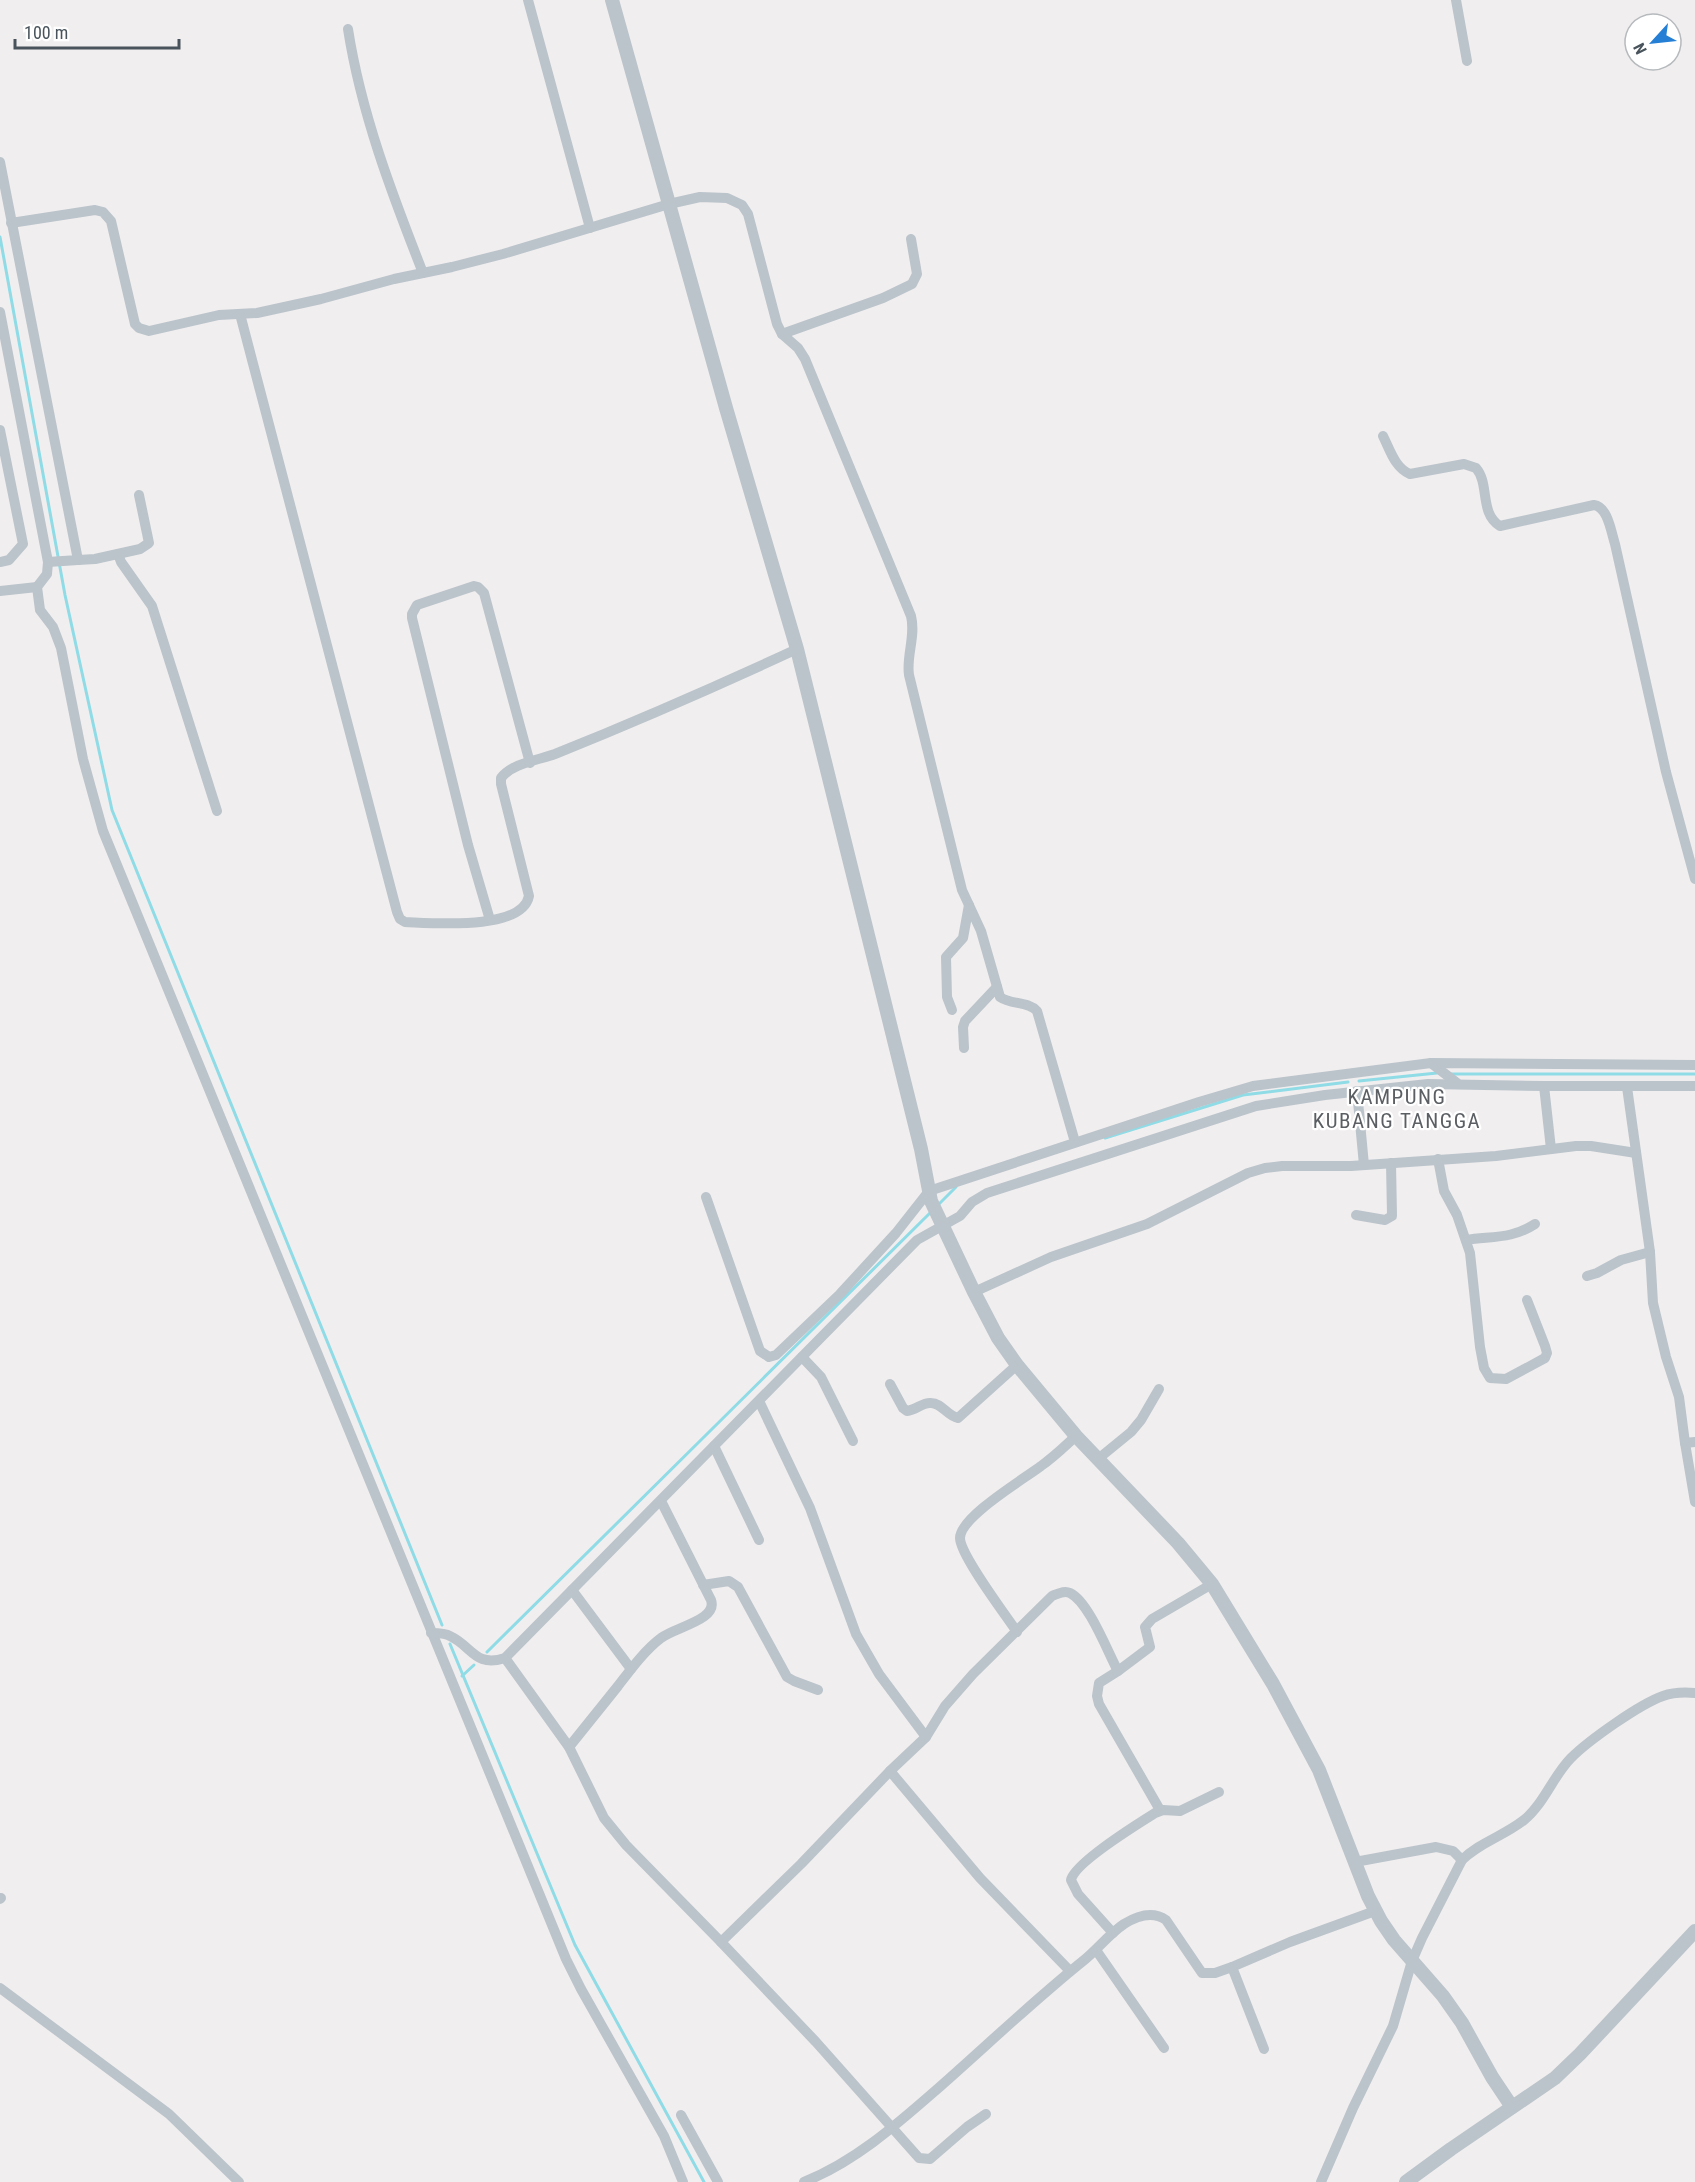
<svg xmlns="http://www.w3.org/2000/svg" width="1695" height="2182" viewBox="0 0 1695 2182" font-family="'Roboto Condensed',sans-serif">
  <rect width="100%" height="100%" fill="#f1eeef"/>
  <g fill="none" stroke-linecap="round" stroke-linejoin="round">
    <g stroke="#8fdbe6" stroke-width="3">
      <polyline points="0,237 65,595 112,810 442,1625"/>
      <polyline points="1450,1074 1695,1074"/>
      <polyline points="1359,1081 1437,1073"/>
      <polyline points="1105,1138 1243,1095 1348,1082"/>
      <polyline points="938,1205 956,1187"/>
      <polyline points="450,1644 575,1945 704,2182"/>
      <polyline points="487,1652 931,1212"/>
      <polyline points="462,1676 474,1665"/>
    </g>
    <g stroke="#bbc4cb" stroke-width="10">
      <polyline points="528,0 590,228"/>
      <polyline points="1456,0 1467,61"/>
      <path d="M348 29C361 113 392 194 423 273"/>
      <polyline points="0,162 78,560 48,562"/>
      <path d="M11 223 95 210 103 212 111 221 135 324 139 328 149 331 219 315 257 313 321 299 394 279 452 267 503 254 669 204 700 197 727 198 742 205 748 214 777 324 782 334 798 348 805 359 911 616C916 636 906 656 909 675L962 890 981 931 1000 997C1011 1005 1028 1001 1037 1011L1075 1142"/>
      <polyline points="0,312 48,562 47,574 37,587 40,610 53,627 61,648 83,759 103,831 566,1959 581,1989 664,2136 683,2182"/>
      <path d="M240 314 397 912 400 919 405 922C433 923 522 931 529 896L501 784V778C512 763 539 760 555 754 637 721 717 686 797 649"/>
      <polyline points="782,334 883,298 912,284 917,274 911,239"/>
      <polyline points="0,430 23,544 9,560 0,562"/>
      <path d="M1383 436C1390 450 1395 468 1410 474L1464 464 1476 468C1490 484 1479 513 1500 526L1594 505C1608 507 1611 532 1615 544L1666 772 1695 879"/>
      <polyline points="118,554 121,562 152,606 217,811"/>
      <polyline points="78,560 95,559 140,549 149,543 139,495"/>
      <polyline points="0,591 37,587"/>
      <polyline points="490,920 468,845 412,618 412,614 417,605 474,586 478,587 484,593 530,763"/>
      <polyline points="952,1010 947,997 946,957 963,938 969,905"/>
      <polyline points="964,1048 963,1027 965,1021 997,987"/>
      <polyline points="1431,1063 1457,1083"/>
      <polyline points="1544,1086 1551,1149"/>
      <polyline points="1627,1087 1650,1252 1653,1303 1666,1357 1679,1397 1685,1443 1695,1442"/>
      <polyline points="1357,1091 1364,1165"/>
      <polyline points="1438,1159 1444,1191 1457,1215 1470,1253 1480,1347 1484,1368 1490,1378 1506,1379 1545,1358 1547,1353 1545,1346 1527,1300"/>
      <polyline points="706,1197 760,1351 769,1357 776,1355 840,1294 896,1233 929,1191 1199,1102 1253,1086 1431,1063 1695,1065"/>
      <polyline points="1356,1215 1385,1220 1392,1216 1391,1163"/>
      <path d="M1466 1240C1493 1236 1512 1239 1535 1224"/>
      <polyline points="1587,1276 1597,1273 1621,1260 1650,1252"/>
      <polyline points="974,1292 1051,1257 1147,1224 1248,1173 1265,1168 1282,1166 1351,1166 1496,1156 1576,1146 1591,1146 1636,1153"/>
      <polyline points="802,1357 821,1377 853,1441"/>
      <path d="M890 1384 903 1408 907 1411C916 1410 923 1402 931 1403 942 1403 947 1416 958 1418L1017 1365"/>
      <polyline points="759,1401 810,1508 856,1634 879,1674 926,1737"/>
      <polyline points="1685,1443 1695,1502"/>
      <polyline points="714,1446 759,1540"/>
      <polyline points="1098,1459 1131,1432 1141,1420 1159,1389"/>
      <polyline points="703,1585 729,1581 738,1587 787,1677 794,1681 818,1690"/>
      <polyline points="572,1590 631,1669"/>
      <path d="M1017 1632C1005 1614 960 1555 960 1538 960 1517 1024 1479 1041 1466 1054 1457 1065 1446 1076 1436"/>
      <path d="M431 1633C437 1633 445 1633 450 1636 472 1646 475 1668 505 1658L917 1240 960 1216 972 1202 987 1193 1256 1106 1325 1095 1428 1084 1544 1086H1695"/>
      <polyline points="505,1658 569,1747 604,1818 626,1845 721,1942 801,1864 890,1771"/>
      <polyline points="1118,1671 1099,1683 1097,1696 1099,1704 1160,1810"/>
      <path d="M569 1747C585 1727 602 1706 618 1686 631 1669 645 1650 661 1638 675 1627 718 1620 711 1600L661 1501"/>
      <polyline points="1355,1862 1436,1847 1453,1851 1462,1860"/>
      <polyline points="0,1899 1,1898"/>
      <path d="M1113 1933 1078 1894 1071 1880C1074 1863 1139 1823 1155 1813L1163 1810 1180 1811 1219 1792"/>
      <polyline points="721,1942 816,2042 919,2158 930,2159 967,2127 986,2114"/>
      <polyline points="1096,1950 1164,2048"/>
      <path d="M1070 1971 980 1878 890 1771 926 1737 945 1706 973 1674 1052 1596C1058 1594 1064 1590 1070 1593 1089 1602 1108 1653 1118 1671L1150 1647 1145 1627 1152 1619 1212 1584"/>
      <polyline points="0,1988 169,2114 239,2182"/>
      <polyline points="1264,2049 1232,1967 1290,1942 1375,1911"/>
      <polyline points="681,2115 718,2182"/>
      <path d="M804 2182C854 2162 895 2126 935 2091 984 2048 1032 2002 1083 1961 1097 1950 1109 1934 1124 1924 1137 1916 1153 1911 1166 1920L1202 1973H1215L1232 1967"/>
      <path d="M1321 2182 1353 2108 1393 2026 1412 1961 1422 1938 1462 1860C1480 1842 1504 1836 1524 1820 1544 1804 1553 1776 1571 1758 1589 1740 1640 1704 1663 1696 1674 1692 1684 1692 1695 1693"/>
    </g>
    <g stroke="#bbc4cb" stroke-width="14">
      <polyline points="612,0 726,408 797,649 921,1149 931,1201 974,1292 998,1338 1017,1365 1076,1436 1178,1543 1212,1584 1273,1684 1319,1770 1368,1896 1381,1921 1394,1940 1443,1996 1462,2023 1492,2077 1512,2107"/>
      <polyline points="1406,2182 1451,2149 1555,2078 1580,2054 1695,1931"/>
    </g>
  </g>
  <g text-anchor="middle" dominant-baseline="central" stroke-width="4.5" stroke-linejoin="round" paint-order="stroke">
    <g font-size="21" letter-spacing="1.5" fill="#5b5f63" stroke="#fff">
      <text x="1397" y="1097">KAMPUNG<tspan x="1397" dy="24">KUBANG TANGGA</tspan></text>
    </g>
  </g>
  <g transform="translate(1653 42) rotate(243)"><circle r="28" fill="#ffffff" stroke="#b6babd" stroke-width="1.5"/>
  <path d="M0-4.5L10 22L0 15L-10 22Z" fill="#247fd5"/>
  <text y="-9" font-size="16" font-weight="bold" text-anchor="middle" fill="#48535b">N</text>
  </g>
  <path d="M15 39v9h164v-9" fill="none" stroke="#48535b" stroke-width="3"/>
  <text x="24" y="39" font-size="18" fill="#48535b" stroke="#ffffff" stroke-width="4.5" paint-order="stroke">100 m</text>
</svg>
